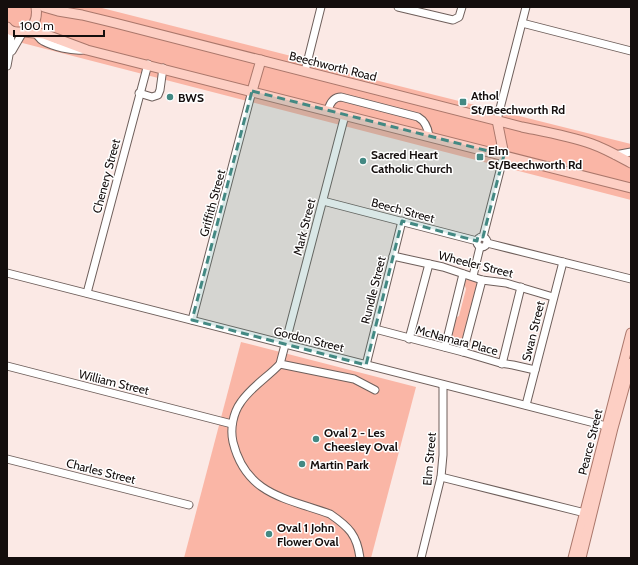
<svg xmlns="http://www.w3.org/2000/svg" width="638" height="565" viewBox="0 0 638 565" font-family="Cabin,sans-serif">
  <rect width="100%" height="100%" fill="#fbe9e5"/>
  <g fill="#fab6a6">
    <polygon points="7,7 98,7 295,57 311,64 631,144 631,200 7,39"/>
    <path d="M469 279 476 281 478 284 462 346C458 348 452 347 449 343L453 319 459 316 466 289 465 286 461 289 465 280Z"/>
    <polygon points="241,342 416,387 371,558 184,558"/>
  </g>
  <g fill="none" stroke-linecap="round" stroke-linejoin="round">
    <defs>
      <g id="minor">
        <polyline points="398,7 453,20 459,17 462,7"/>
        <polyline points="522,23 631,51"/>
        <path d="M34 32C38 35 39 39 43 41 54 47 71 51 83 50"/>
        <polyline points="12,51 23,32"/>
        <polyline points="7,66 11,44 10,30"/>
        <polyline points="305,71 321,7"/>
        <polyline points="139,93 152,97 158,95 160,90 163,68"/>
        <path d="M328 110C330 103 334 97 341 97L418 117C425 121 428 128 429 136"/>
        <path d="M345 115 280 364C268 377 252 386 241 402 233 413 230 429 233 442 246 495 286 498 330 514 349 527 357 535 360 558"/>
        <polyline points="497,120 526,7"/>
        <polyline points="615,155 631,152"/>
        <polyline points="323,201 477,241"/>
        <circle cx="482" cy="242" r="5"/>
        <polyline points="483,237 504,155"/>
        <polyline points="487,243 631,279"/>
        <polyline points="393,256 443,267 482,280 506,283 553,297"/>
        <polyline points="7,273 606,426"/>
        <polyline points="473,276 480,247"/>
        <polyline points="87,293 148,64"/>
        <polyline points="192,320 252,91"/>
        <polyline points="375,329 463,352 500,363 513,365 535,370"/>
        <polyline points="409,339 429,264"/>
        <polyline points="445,347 463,274"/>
        <polyline points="463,352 482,280"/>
        <polyline points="280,364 354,379 375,390"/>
        <polyline points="502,364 521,287"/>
        <polyline points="366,365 402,221"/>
        <polyline points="7,366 232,424"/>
        <polyline points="526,405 563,262"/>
        <polyline points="7,459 189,505"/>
        <polyline points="441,477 585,513"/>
        <polyline points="421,558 441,477 443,455 443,385"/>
      </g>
      <g id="major">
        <path d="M44 7 58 11 82 15 115 23 522 127C546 132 569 136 592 144 606 149 618 156 631 163"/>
        <path d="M7 27C10 31 13 32 18 32 33 33 38 19 36 7"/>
        <polyline points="24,32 44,34 87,50 631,188"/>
        <polyline points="252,91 261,60"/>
        <polyline points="497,120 504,155"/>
        <polyline points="573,558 631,333"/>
        <polyline points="581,558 613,428 631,363"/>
      </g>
    </defs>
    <use href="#minor" stroke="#6e5f5b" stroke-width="9"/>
    <use href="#major" stroke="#aa776b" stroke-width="11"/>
    <use href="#minor" stroke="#fff" stroke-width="7"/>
    <use href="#major" stroke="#fdcfc4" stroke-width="9"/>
  </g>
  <path fill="#438983" fill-opacity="0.2" stroke="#438983" stroke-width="3" stroke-dasharray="8 5" stroke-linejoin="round" d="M252 91 504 155 483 237 478 236 477 241 402 221 366 365 192 320Z"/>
  <g fill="#438983" stroke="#fff" stroke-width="1.5">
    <circle cx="170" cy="97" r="4"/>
    <rect x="459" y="98" width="8" height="8" rx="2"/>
    <rect x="476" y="153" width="8" height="8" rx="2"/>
    <circle cx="363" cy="161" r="4"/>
    <circle cx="316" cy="439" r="4"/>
    <circle cx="302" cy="464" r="4"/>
    <circle cx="269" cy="534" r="4"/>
  </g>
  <g text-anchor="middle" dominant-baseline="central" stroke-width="3" stroke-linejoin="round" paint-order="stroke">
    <g font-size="12" fill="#140e0d" stroke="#fff">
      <text transform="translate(333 66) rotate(14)">Beechworth Road</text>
      <text transform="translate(106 176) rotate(-75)">Chenery Street</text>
      <text transform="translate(212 203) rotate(-75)">Griffith Street</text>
      <text transform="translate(403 210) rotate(15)">Beech Street</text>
      <text transform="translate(304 227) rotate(-76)">Mark Street</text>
      <text transform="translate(476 264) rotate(14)">Wheeler Street</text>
      <text transform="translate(373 290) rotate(-76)">Rundle Street</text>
      <text transform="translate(533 331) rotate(-76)">Swan Street</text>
      <text transform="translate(309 339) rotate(14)">Gordon Street</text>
      <text transform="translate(457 340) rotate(15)">McNamara Place</text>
      <text transform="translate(114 382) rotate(14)">William Street</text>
      <text transform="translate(590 442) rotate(-76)">Pearce Street</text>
      <text transform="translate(429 459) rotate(-85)">Elm Street</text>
      <text transform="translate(101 471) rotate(14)">Charles Street</text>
    </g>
    <g font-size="12" font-weight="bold" fill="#140e0d" stroke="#fff" text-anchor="start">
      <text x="471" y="95">Athol<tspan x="471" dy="14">St/Beechworth Rd</tspan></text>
      <text x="178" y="97">BWS</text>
      <text x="488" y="150">Elm<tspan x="488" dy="14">St/Beechworth Rd</tspan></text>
      <text x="371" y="154">Sacred Heart<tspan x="371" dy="14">Catholic Church</tspan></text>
      <text x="324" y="432">Oval 2 - Les<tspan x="324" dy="14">Cheesley Oval</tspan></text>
      <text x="310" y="464">Martin Park</text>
      <text x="277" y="527">Oval 1 John<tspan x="277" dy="14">Flower Oval</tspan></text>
    </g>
  </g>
  <rect width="638" height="565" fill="none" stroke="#140e0d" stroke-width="16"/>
  <path d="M14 30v6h90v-6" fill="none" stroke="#140e0d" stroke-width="2"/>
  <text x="20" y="30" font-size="12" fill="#140e0d" stroke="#ffffff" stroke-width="3" paint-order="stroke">100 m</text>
</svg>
